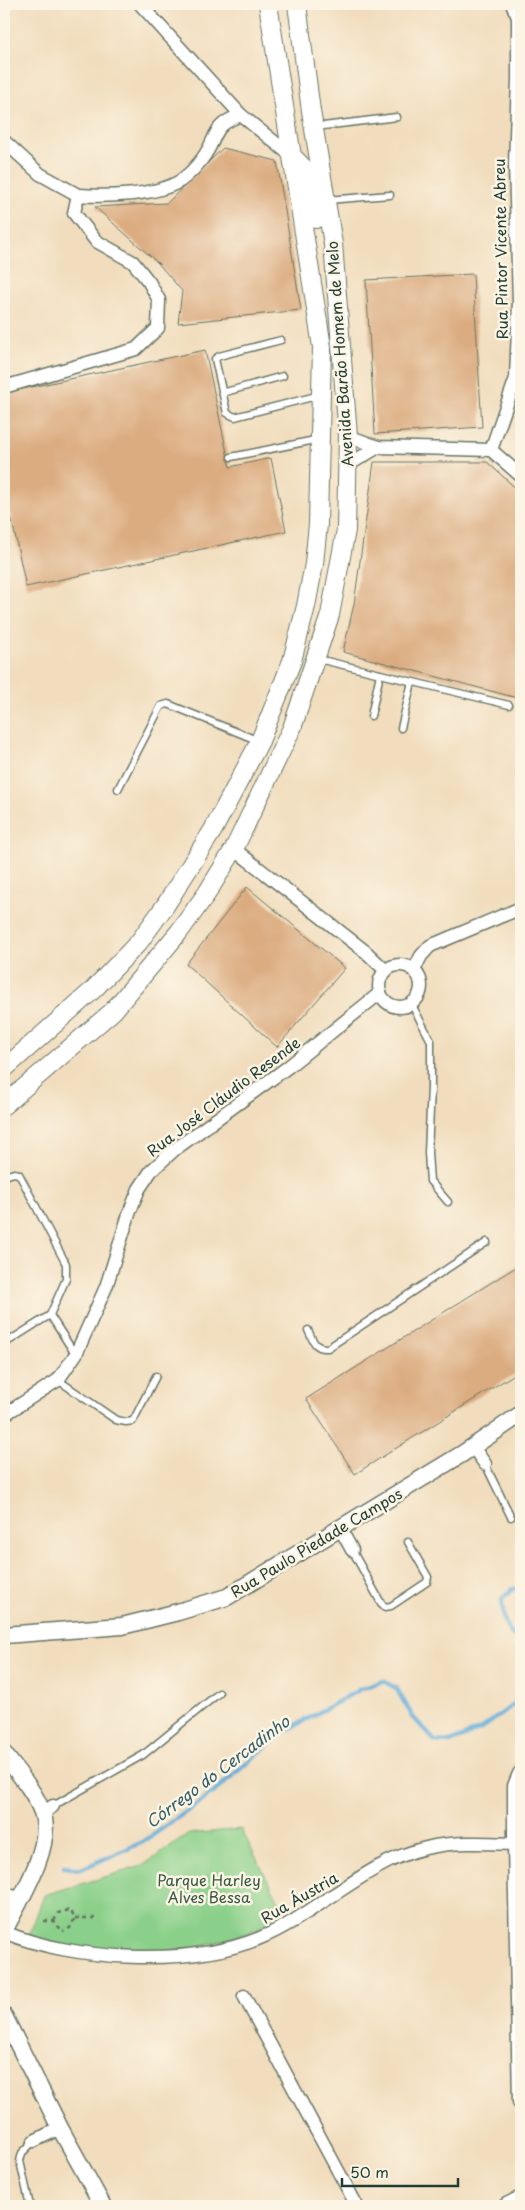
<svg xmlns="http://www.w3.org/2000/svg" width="525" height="2210" viewBox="0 0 525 2210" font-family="'Playpen Sans',sans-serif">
  <rect width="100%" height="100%" fill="#fcf5e5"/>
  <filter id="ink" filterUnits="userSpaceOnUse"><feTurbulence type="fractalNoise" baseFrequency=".02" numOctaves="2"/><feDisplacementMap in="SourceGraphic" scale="10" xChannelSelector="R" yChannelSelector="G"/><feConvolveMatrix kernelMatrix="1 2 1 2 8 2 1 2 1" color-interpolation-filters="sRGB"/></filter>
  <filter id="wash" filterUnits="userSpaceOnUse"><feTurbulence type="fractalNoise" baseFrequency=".0096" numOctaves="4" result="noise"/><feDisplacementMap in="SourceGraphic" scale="20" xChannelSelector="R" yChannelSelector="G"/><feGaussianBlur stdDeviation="1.12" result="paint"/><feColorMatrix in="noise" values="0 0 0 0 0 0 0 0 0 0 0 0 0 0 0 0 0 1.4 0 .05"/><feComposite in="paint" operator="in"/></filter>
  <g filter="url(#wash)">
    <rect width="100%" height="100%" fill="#f1ddbd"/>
    <polygon fill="#8bd08a" stroke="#55865f" points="241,1829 281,1905 268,1924 245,1934 191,1950 103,1952 28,1939 44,1895 142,1866 189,1834"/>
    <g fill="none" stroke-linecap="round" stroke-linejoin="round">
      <g stroke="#61acd9" stroke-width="4.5">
        <path d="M521 1589H512L502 1599C503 1618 504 1631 521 1642"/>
        <polyline points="4,1847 5,1848"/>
        <polyline points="64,1867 81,1869 143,1842 213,1793 280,1734 361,1689 383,1681 396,1688 413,1717 435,1741 450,1742 481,1729 521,1699"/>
      </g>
    </g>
    <g id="blocks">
      <g fill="#dbac80">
        <polygon points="223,148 277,161 301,310 178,323 182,291 157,262 95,207 167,203"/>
        <polygon points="473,274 482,427 375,434 366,280"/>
        <polygon points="205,350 230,467 271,458 286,531 26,587 4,483 4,393"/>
        <polygon points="374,462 487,462 521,493 521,699 343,652 354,604"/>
        <polygon points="247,887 345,968 277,1047 186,964"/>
        <polygon points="519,1265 521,1268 521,1370 355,1474 306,1399"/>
      </g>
    </g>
  </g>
  <g filter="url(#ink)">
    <use href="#blocks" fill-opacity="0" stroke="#687564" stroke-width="1"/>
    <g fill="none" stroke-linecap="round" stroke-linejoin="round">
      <defs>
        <g id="service">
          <polyline points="315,127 397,117"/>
          <polyline points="327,200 390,195"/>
          <polyline points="281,340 219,356 215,359 227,413 235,417 320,395"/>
          <polyline points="222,393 283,376"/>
          <polyline points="231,457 320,439"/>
          <polyline points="318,659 509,705"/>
          <polyline points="371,716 380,674"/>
          <polyline points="401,728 412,682"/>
          <polyline points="118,789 161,706 168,704 259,741"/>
          <polyline points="411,1003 431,1041 431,1087 428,1153 430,1181 448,1202"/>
          <polyline points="4,1176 14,1173 19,1174 66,1264 66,1279 50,1315 4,1344"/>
          <polyline points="50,1315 75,1354"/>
          <path d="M308 1330C313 1341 315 1349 328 1348L487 1242"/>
          <polyline points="58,1380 116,1420 126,1422 133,1421 156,1376"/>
          <polyline points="485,1464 511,1517"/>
          <polyline points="352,1550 381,1603 385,1607 391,1606 427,1582 428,1577 408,1542"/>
          <polyline points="53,1806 143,1755 219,1693"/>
          <polyline points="30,2206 20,2161 22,2153 34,2141"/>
        </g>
        <g id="minor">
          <polyline points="140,4 241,115 293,157"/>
          <polyline points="4,141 40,174 78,195"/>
          <path d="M4 387 136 349 158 328 159 300 149 282 133 262 96 241 74 213 78 195C105 197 156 196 180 181 187 176 197 166 202 159 219 137 210 126 241 115"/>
          <polyline points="348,436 378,447 491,450"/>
          <polyline points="491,450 516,378 519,301 515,164 518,79 518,17 512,4"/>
          <polyline points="491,450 521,476"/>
          <polyline points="348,465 378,447"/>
          <polyline points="234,849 366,952 386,971"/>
          <circle cx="400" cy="986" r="21"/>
          <polyline points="414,970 421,956 430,946 521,908"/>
          <polyline points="4,1415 58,1380 76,1354 106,1287 130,1211 139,1189 151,1171 174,1150 288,1067 380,993"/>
          <polyline points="473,1447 485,1464"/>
          <polyline points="340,1528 352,1550"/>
          <polyline points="43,1813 53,1806"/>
          <polyline points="4,1894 21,1898"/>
          <path d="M4 1932C73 1961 190 1967 260 1938 316 1915 367 1861 426 1848 456 1841 486 1843 516 1844"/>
          <polyline points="244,1996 357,2206"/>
          <polyline points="34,2141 60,2128"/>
        </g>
        <g id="tertiary">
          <polyline points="4,1635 122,1626 178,1612 227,1597 462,1454 521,1414"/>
          <path d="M4 1754C17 1772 34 1790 42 1812 55 1845 19 1901 4 1931"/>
          <polyline points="521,1774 516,1786 516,1844 521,2102"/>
          <polyline points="4,2016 60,2128 103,2206"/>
          <polyline points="507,2206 521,2199"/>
        </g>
        <g id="secondary">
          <polyline points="294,158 306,170 308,177 316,219"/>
          <polyline points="4,1069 93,990 139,942 165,906 213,830 260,741 292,661 306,606 314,564 318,524 322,347 268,4"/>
          <polyline points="4,1105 113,1011 179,932 207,893 234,849 292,728 330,615 346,530 348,436 333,244 311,111 297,4"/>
        </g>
      </defs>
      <use href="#service" stroke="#687564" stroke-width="9"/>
      <use href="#minor" stroke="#687564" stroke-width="15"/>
      <use href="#tertiary" stroke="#687564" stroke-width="19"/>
      <use href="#secondary" stroke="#687564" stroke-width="20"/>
      <g stroke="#687564" stroke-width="2.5" stroke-dasharray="4 4" stroke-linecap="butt">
        <polyline points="75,1918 96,1918"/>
        <polyline points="44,1921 54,1921 63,1932"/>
        <polyline points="54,1921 58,1913 70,1910 75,1918 70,1928 63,1931"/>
      </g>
      <use href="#service" stroke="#fff" stroke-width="6"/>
      <use href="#minor" stroke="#fff" stroke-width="12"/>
      <use href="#tertiary" stroke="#fff" stroke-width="16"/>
      <use href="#secondary" stroke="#fff" stroke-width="18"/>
    </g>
  </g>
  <g text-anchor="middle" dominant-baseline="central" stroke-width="5" stroke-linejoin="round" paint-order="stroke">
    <g font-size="15" fill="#1f3d34" stroke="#fcf5e5">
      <text transform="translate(500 249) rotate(-91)">Rua Pintor Vicente Abreu</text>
      <text transform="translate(339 354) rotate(-94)">Avenida Barão Homem de Melo</text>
      <text transform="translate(223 1096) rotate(-37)">Rua José Cláudio Resende</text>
      <text transform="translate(316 1542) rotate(-31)">Rua Paulo Piedade Campos</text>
      <text transform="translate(299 1897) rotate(-30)">Rua Áustria</text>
    </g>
    <g font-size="15" fill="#355a45" stroke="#fcf5e5">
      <text x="209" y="1879">Parque Harley<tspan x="209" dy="17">Alves Bessa</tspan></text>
    </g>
    <g font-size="16" font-style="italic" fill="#335e66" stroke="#fcf5e5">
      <text transform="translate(217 1771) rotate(-37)">Córrego do Cercadinho</text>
    </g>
  </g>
  <rect width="525" height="2210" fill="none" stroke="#fcf5e5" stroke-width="20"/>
  <path d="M342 2178v8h116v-8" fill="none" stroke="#1f3d34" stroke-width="2.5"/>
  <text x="350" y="2178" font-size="15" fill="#1f3d34" stroke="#fcf5e5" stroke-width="4" paint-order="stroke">50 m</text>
</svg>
